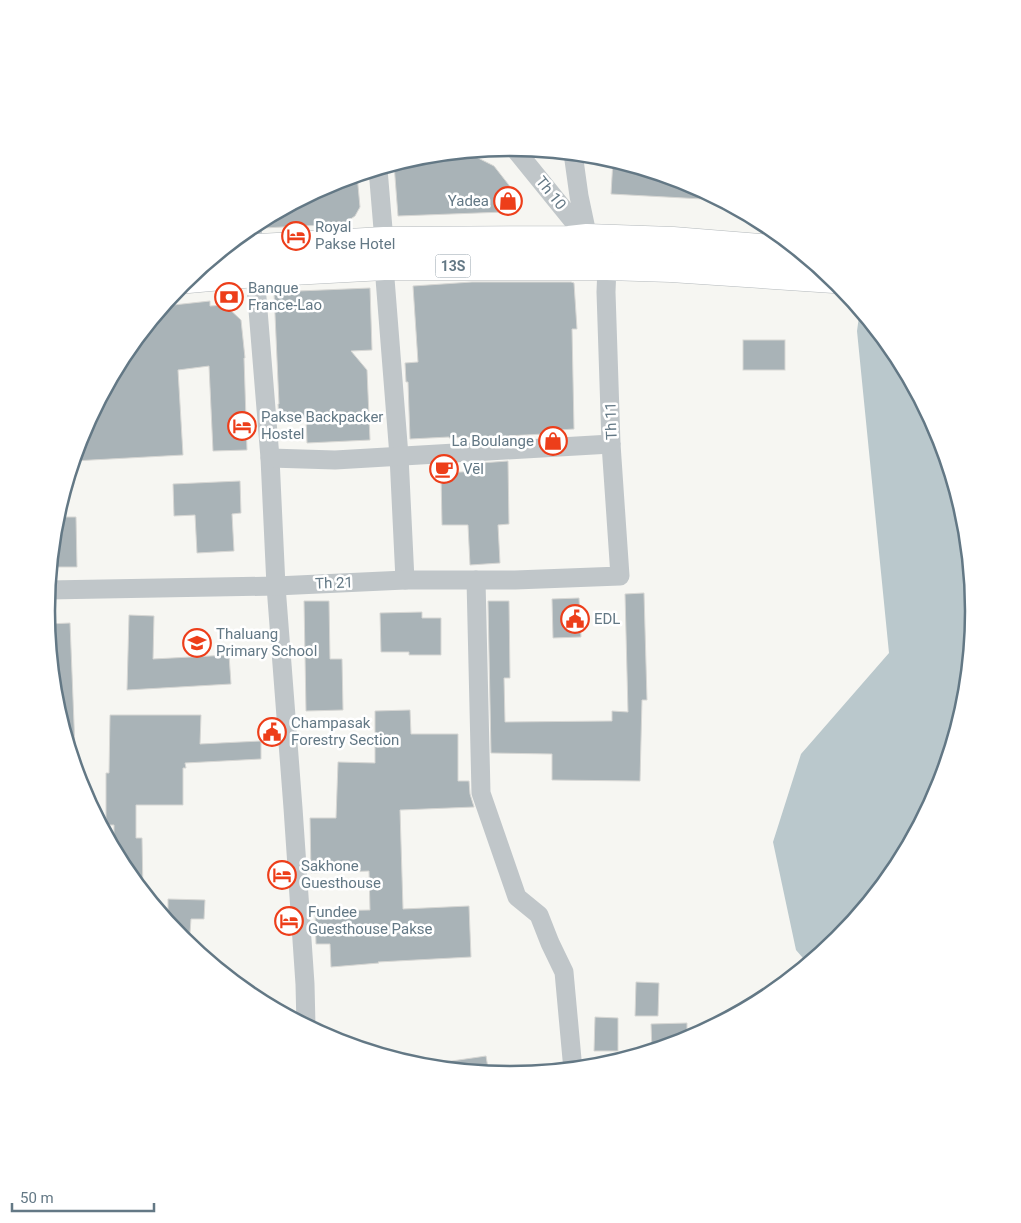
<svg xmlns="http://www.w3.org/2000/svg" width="1021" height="1223" viewBox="0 0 1021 1223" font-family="Roboto,sans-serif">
  <rect width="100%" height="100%" fill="#f6f6f2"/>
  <polygon fill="#bac8cc" points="860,309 897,354 940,434 966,521 975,612 966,702 939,789 896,870 839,940 809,965 796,950 773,842 801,754 889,653 857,331"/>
  <g fill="#a9b3b7" stroke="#d7d7d4">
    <polygon points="463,154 478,158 494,166 519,198 516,206 512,209 504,212 398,216 394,164 418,157"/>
    <polygon points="613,160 688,183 721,200 611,194"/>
    <polygon points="357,175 360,207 355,216 343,224 263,228 262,221 333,182"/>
    <polygon points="472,282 571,282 574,283 577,329 572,329 574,429 543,431 544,434 507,436 507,439 480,440 480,437 449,438 449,437 410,439 408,382 406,382 405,363 418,362 413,286"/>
    <polygon points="370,288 372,350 351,351 367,370 370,440 307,443 306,418 279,420 278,404 279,404 274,292"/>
    <polygon points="210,301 210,306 225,305 241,320 245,358 244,358 247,450 213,451 209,366 178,370 183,455 73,461 82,434 125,353 164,306"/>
    <rect x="743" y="340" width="42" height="30"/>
    <polygon points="508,461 509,524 498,525 500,563 470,565 468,525 442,525 441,473 481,471 481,463"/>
    <polygon points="240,481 241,513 232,514 234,551 197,553 195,515 174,516 173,484"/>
    <polygon points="56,517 76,517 77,567 51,567"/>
    <polygon points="644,593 647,700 642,700 640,781 552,780 552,754 491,753 488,601 509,601 510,678 504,678 505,722 612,721 612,711 628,712 625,594"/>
    <polygon points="579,598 581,637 553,638 552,599"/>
    <polygon points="304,601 329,601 330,659 342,659 343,710 306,711"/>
    <polygon points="422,612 422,618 441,618 441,655 409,655 409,652 381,652 380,613"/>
    <polygon points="129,615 154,616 153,659 229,655 231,684 127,690"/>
    <polygon points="70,623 75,749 70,750 55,702 48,624"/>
    <polygon points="410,710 411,734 458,734 458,781 469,781 470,794 474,807 400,810 403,909 469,906 471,957 378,962 379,963 331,967 330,944 316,944 315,911 370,910 369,871 311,873 310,818 336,818 338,762 375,763 375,711"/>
    <polygon points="110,715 201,715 200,744 261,741 261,759 185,763 186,768 183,768 183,805 136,805 136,838 142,838 143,892 124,869 114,849 114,825 106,825 106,773 109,773"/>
    <polygon points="168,899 205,900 204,919 191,919 189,946 182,940 168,922"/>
    <polygon points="636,982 659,983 658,1016 635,1016"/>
    <polygon points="595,1017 618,1018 618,1051 594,1051"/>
    <polygon points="687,1023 687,1041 652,1051 651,1024"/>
    <polygon points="486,1056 489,1074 439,1069 438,1063"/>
  </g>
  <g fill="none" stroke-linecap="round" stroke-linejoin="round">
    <defs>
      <g id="trunk">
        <polyline points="223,250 384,241 569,240 587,238 673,241 799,251"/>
        <polyline points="188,279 255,273 384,266 607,266 671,268 834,279"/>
      </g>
    </defs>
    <use href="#trunk" stroke="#b3b8bb" stroke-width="29"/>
    <g stroke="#c0c6c9" stroke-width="19">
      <polyline points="514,148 587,238"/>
      <polyline points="573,153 579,196 587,234"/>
      <polyline points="378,169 384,241 384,266 399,456 405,580"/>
      <polyline points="252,226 255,273 270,458 276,586 293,808 305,984 306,1026"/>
      <polyline points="270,458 335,460 611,444"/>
      <polyline points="476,580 481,793 517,897 539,915 550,943 564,972 573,1070"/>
      <polyline points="48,590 276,586 405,580 515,580 620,576 611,444 606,292 607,266"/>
    </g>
    <use href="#trunk" stroke="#fff" stroke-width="28"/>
  </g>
  <defs>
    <symbol id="shop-ring" viewBox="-11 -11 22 22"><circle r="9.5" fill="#fff" stroke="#ed3e1a" stroke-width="1.5"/><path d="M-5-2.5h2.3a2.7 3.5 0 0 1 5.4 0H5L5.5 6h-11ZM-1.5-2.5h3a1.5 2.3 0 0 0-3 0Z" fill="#ed3e1a"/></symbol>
    <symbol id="hotel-ring" viewBox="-11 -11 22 22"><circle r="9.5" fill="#fff" stroke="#ed3e1a" stroke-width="1.5"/><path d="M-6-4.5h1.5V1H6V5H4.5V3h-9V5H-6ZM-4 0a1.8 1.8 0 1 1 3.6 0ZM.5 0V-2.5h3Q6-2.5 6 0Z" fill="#ed3e1a"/></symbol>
    <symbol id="bank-ring" viewBox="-11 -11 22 22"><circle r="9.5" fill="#fff" stroke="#ed3e1a" stroke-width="1.5"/><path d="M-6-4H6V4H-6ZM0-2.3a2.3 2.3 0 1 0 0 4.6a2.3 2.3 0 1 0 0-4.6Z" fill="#ed3e1a"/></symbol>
    <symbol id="cafe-ring" viewBox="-11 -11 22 22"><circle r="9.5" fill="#fff" stroke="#ed3e1a" stroke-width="1.5"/><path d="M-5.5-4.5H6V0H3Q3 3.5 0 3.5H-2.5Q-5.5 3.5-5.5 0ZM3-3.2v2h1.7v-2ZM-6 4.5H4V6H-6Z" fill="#ed3e1a"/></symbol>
    <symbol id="civic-ring" viewBox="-11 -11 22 22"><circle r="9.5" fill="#fff" stroke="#ed3e1a" stroke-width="1.5"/><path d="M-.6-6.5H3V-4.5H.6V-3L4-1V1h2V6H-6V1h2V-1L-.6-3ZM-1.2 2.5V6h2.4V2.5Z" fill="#ed3e1a"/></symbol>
    <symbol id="school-ring" viewBox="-11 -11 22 22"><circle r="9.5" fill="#fff" stroke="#ed3e1a" stroke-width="1.5"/><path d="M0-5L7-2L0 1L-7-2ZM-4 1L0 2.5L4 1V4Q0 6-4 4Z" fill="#ed3e1a"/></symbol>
  </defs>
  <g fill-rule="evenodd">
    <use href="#shop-ring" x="492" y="185" width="32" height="32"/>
    <use href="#hotel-ring" x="280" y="220" width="32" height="32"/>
    <use href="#bank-ring" x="213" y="281" width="32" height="32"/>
    <use href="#hotel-ring" x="226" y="410" width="32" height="32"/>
    <use href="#shop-ring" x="537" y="425" width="32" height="32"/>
    <use href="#cafe-ring" x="428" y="453" width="32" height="32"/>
    <use href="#civic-ring" x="559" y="603" width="32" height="32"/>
    <use href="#school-ring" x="181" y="627" width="32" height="32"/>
    <use href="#civic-ring" x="256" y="716" width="32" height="32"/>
    <use href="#hotel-ring" x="266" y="859" width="32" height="32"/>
    <use href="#hotel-ring" x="273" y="905" width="32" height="32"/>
  </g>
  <g text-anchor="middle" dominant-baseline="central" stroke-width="5" stroke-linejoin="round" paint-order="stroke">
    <rect fill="#fff" stroke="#92a0aa" stroke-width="1" x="435.5" y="254.5" width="35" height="23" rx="4"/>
    <g font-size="14" font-weight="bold" fill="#637885">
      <text x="453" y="266">13S</text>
    </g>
    <g font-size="15" fill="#637885" stroke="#fff">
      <text transform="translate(551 193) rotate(51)">Th 10</text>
      <text transform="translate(611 421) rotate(-92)">Th 11</text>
      <text transform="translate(334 583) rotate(-2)">Th 21</text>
    </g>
    <g font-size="15" fill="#637885" stroke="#fff" text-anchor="start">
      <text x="489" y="201" text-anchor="end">Yadea</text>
      <text x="315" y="227">Royal<tspan x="315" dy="17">Pakse Hotel</tspan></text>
      <text x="248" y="288">Banque<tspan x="248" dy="17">France-Lao</tspan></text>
      <text x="261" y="417">Pakse Backpacker<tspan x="261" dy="17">Hostel</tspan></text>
      <text x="534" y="441" text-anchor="end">La Boulange</text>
      <text x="463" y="469">Vēl</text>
      <text x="594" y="619">EDL</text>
      <text x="216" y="634">Thaluang<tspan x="216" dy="17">Primary School</tspan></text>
      <text x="291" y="723">Champasak<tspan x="291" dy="17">Forestry Section</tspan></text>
      <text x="301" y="866">Sakhone<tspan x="301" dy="17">Guesthouse</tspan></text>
      <text x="308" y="912">Fundee<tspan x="308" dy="17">Guesthouse Pakse</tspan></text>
    </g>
  </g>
  <path d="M0 0H1021V1223H0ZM55 611a455 455 0 1 1 910 0a455 455 0 1 1-910 0Z" fill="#fff" fill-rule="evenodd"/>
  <path fill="none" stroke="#637885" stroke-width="2.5" d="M55 611a455 455 0 1 1 910 0a455 455 0 1 1-910 0Z"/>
  <path d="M12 1203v8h142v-8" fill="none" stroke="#637885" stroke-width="2.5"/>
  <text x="20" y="1203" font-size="15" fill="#637885" stroke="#ffffff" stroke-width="4" paint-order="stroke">50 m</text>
</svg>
